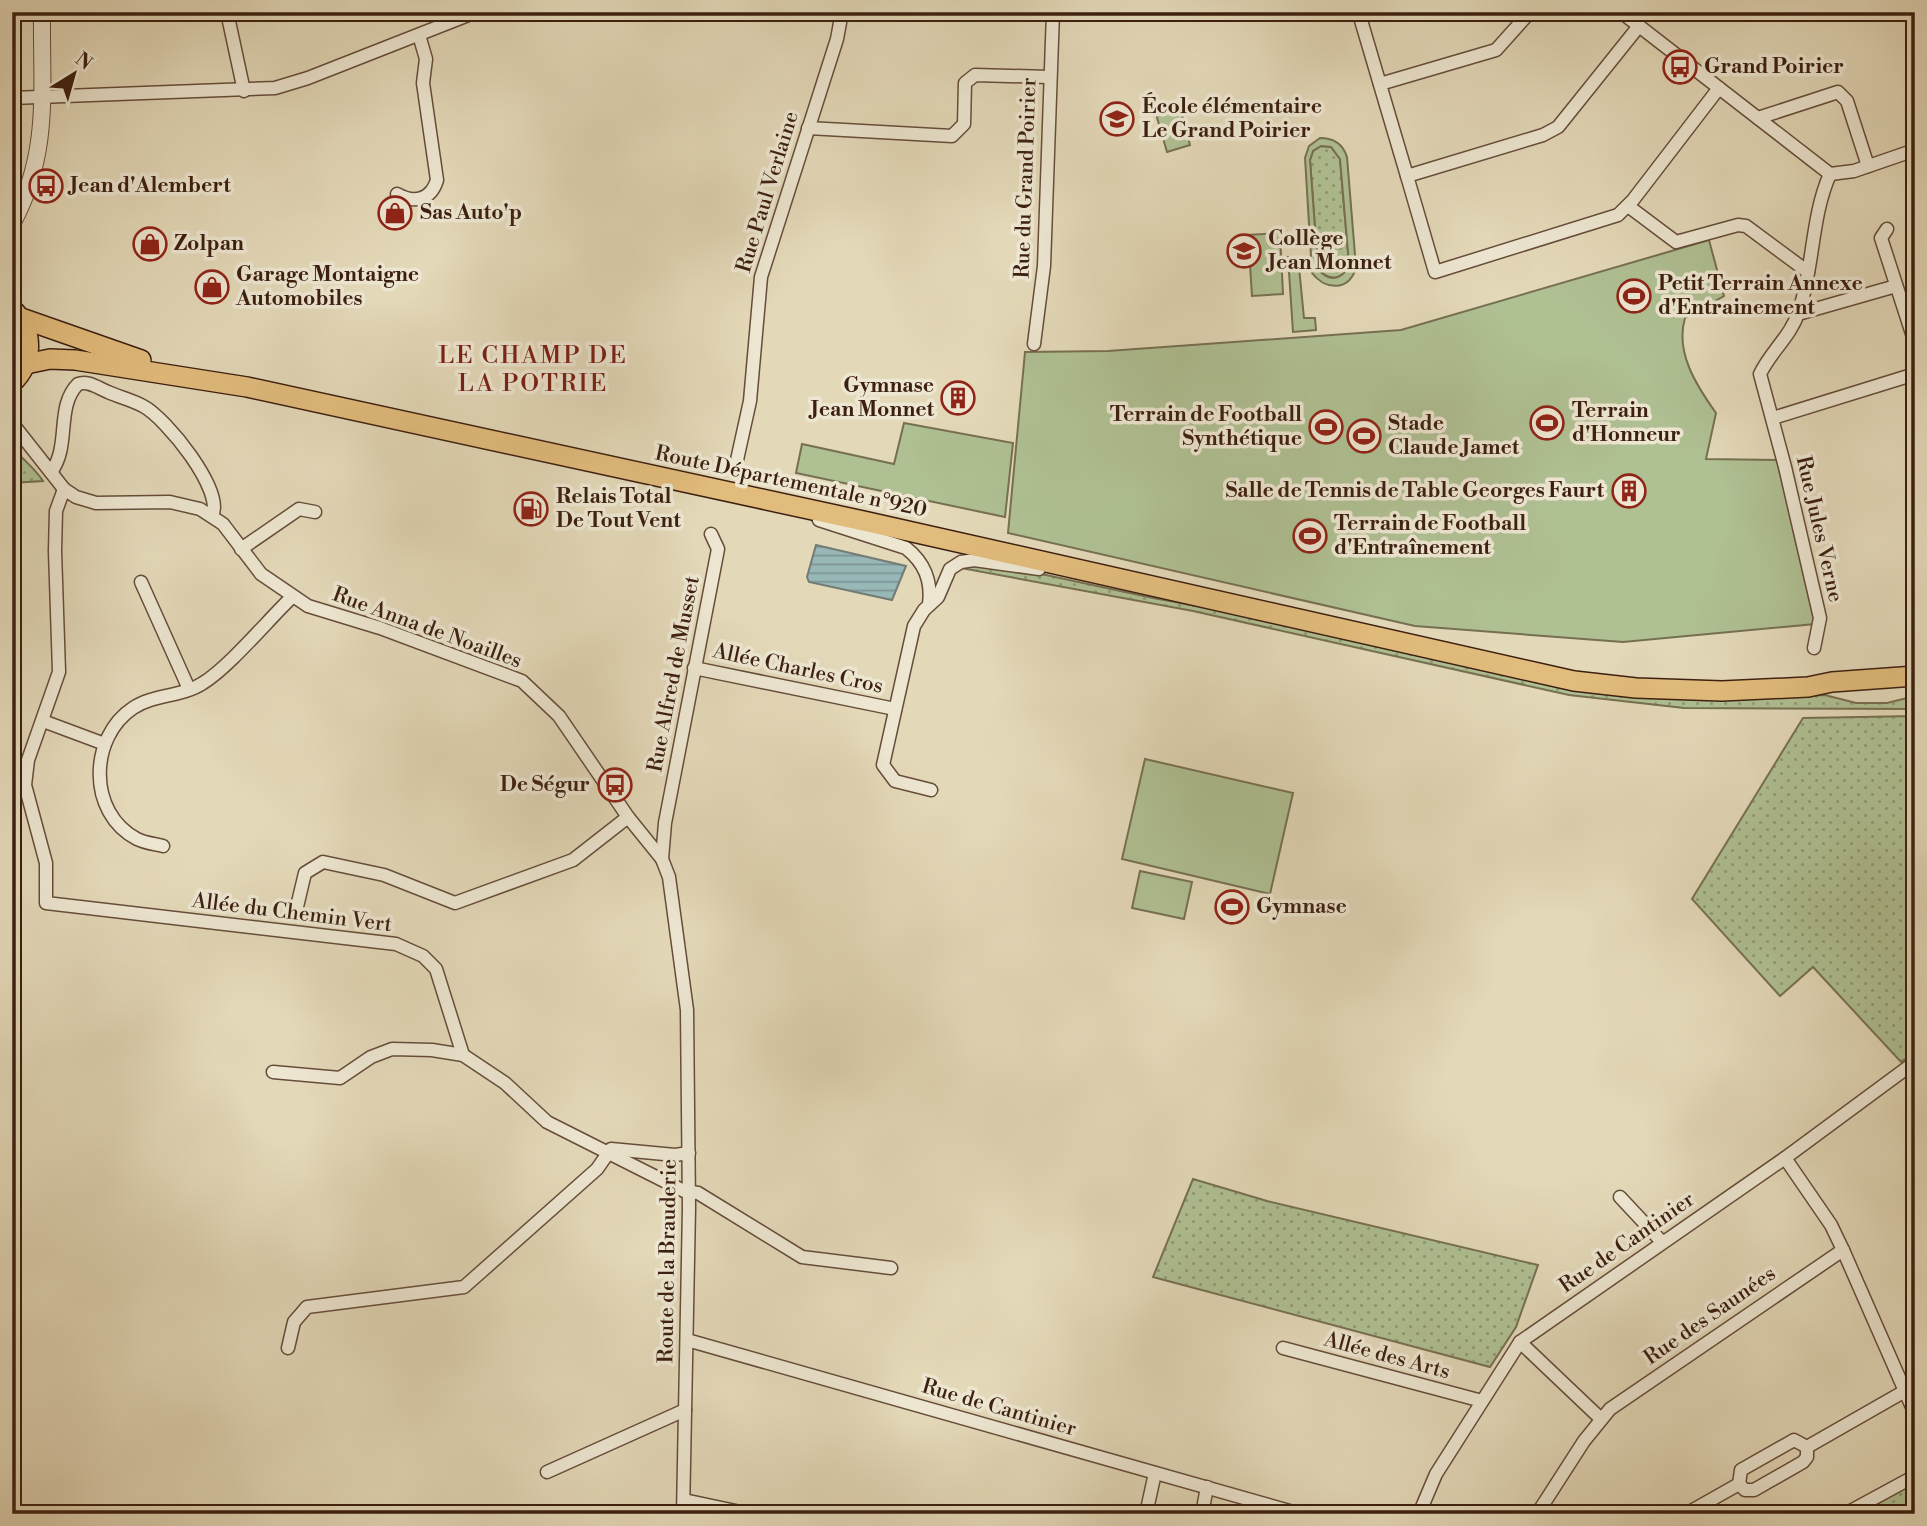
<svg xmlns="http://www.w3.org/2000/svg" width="1927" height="1526" viewBox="0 0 1927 1526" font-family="'Libre Bodoni',serif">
  <defs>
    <pattern id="grass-dots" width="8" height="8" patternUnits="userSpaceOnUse" patternTransform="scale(1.75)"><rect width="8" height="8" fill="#afc093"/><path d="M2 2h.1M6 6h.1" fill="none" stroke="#909b77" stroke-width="1.8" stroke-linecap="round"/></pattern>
    <pattern id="water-rules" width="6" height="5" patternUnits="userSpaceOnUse" patternTransform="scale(1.75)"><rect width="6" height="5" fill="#98b8b8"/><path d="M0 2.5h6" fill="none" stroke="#7d9594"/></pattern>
  </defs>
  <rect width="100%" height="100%" fill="#e3d8b8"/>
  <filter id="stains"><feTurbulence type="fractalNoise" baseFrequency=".00286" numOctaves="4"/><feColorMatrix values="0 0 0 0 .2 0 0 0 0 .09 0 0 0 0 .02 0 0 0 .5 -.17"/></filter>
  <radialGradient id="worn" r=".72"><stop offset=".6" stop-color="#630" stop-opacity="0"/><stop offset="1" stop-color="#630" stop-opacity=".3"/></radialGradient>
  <g fill="url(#grass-dots)" stroke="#767052" stroke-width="2">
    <path d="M1321 146 1331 147 1340 159 1349 264C1343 280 1329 282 1318 269L1310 160 1313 151Z"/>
    <path d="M12 447C23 460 34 467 43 481L12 483Z"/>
    <polygon points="964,566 1018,569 1153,598 1713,700 1825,695 1856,703 1887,703 1911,697 1915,697 1915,709 1684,708 1569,695 1193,611 961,568"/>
    <polygon points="1915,716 1915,744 1907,751 1915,757 1915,1052 1901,1062 1813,967 1780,996 1692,899 1803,718"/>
    <polygon points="1193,1179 1267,1201 1538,1265 1516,1327 1490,1367 1153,1277"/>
    <polygon points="1915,1483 1915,1514 1860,1514 1908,1486"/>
  </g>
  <g fill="#afc093" stroke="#767052" stroke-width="2" fill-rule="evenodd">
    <polygon points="1180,108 1190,145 1167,152 1156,114"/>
    <path d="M1320 138C1334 138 1343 144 1347 157L1356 267C1350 291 1326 291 1312 273L1305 158 1309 146ZM1321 146 1331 147 1340 159 1349 264C1343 281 1329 282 1318 269L1310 160 1313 151Z"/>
    <polygon points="1280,233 1283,294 1252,296 1248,235"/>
    <path d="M1709 240 1724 296 1685 318C1675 352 1696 385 1716 413L1706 459 1777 460 1815 624 1623 642 1415 626 1008 533 1025 352 1108 351 1401 330Z"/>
    <polygon points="1288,257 1298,257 1304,318 1315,318 1316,330 1293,332"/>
    <polygon points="904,423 1013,443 1005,517 796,473 802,444 894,464"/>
    <polygon points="1145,759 1293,793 1270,894 1122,859"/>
    <polygon points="1140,871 1192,882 1184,919 1132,908"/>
  </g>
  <polygon fill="url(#water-rules)" stroke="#737b75" stroke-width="2" points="816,545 906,566 892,600 809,582 807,577"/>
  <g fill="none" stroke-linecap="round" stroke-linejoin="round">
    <defs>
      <g id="minor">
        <polyline points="227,12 244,91"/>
        <polyline points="1361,12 1360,17 1407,176"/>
        <polyline points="1621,12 1830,174 1854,171 1915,150"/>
        <polyline points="1639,26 1558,127 1543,135 1407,176 1435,272 1618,215 1633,200 1719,88"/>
        <polyline points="1380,84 1496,50 1530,12"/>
        <polyline points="12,98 275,88 308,78 476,12"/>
        <polyline points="1758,118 1838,92 1847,101 1868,166"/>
        <polyline points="808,128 952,136 964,124 965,83 975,75 1049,77"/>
        <path d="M397 194C414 204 431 200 437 180L423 83 426 59 419 35"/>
        <polyline points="1628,206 1676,242 1738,225 1746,226 1808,272"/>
        <polyline points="1887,229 1881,238 1915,343"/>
        <polyline points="1798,314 1896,286"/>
        <polyline points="1034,344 1044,266 1053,12"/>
        <polyline points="1773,418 1915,374"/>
        <polyline points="12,423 64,489 76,497 96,503 170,502 200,509 223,524 261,574 308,606 380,628 522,681 559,716 628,817 662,859"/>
        <polyline points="735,469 750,401 761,277 837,39 842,12"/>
        <path d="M51 472C71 446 55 407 78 384 88 380 98 388 108 392 119 397 132 400 143 406 166 418 225 491 212 516"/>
        <polyline points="64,489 56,511 55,551 59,672 28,760 25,785 46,863 46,903 396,944 423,956 436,969 463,1055"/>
        <path d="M819 520 906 548C925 563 932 581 929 605"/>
        <polyline points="241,549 299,509 315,512"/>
        <polyline points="141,582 189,689"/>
        <path d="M1814 648 1820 618 1785 467 1760 374C1771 351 1791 336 1799 311 1814 266 1811 217 1830 174"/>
        <polyline points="694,668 895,709"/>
        <polyline points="43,721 102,743"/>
        <polyline points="931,790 895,781 883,765 914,626 924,610 938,597 950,569 961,562 974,560 1039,569"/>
        <path d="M163 846C155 844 145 843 137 839 87 813 89 737 133 708 154 694 182 697 203 683 229 667 268 620 292 597"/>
        <polyline points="295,915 305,873 323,862 384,875 455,903 573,860 628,817"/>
        <polyline points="273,1072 340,1078 371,1057 392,1049 432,1050 463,1055 505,1083 547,1122 684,1191 698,1193 802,1257 891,1268"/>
        <polyline points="1785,1158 1831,1225 1843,1250 1912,1407"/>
        <polyline points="1620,1197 1662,1242"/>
        <polyline points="687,1340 1300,1514"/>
        <polyline points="1520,1342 1601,1419"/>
        <polyline points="288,1348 294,1322 307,1307 464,1287 597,1169 611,1149 675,1155 689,1153"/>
        <polyline points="1283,1348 1482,1401"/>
        <polyline points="1807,1447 1905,1391"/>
        <polyline points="547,1472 685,1410"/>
        <polyline points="1739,1484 1741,1470 1794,1440 1807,1447"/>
        <polyline points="1739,1484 1745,1490 1754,1490 1803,1462 1807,1457 1807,1447"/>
        <polyline points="684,1500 750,1514"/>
        <polyline points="683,1514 689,1208 687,1010 669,877 662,859 665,823 718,549 711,534"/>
        <polyline points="1146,1514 1155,1473"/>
        <polyline points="1202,1514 1207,1487"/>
        <polyline points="1419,1514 1436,1474 1520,1342 1785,1158 1915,1062"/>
        <polyline points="1537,1514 1584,1441 1610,1409 1843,1250"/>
        <polyline points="1686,1514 1739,1484"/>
        <polyline points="1845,1514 1915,1476"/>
      </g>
      <path id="tertiary" d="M12 224C51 153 41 89 42 12"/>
      <g id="primary">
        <polyline points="21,318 141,360"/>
        <polyline points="26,364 50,359 75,360 247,387 868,522 1574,681 1636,688 1722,691 1808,687 1832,682 1915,676"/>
        <path d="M12 383C33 363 34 333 15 312"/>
      </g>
    </defs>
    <use href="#minor" stroke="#664d3a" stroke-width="15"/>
    <use href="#tertiary" stroke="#664d3a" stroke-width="18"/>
    <use href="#primary" stroke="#3c1f10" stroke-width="22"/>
    <use href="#minor" stroke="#ede6d1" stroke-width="12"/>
    <use href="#tertiary" stroke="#ede6d1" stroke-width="16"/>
    <use href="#primary" stroke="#e2bc7c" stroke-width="19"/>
  </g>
  <defs>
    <symbol id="bus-ring" viewBox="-11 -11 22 22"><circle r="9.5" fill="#ede6d1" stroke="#8f2418" stroke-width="1.5"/><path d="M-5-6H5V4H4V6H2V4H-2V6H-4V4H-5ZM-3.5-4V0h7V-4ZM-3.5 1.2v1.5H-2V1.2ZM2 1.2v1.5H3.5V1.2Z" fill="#8f2418"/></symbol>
    <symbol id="school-ring" viewBox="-11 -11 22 22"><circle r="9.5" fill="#ede6d1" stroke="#8f2418" stroke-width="1.5"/><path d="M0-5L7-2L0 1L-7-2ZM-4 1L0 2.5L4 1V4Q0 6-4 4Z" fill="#8f2418"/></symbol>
    <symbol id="shop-ring" viewBox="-11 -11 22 22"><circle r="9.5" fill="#ede6d1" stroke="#8f2418" stroke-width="1.5"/><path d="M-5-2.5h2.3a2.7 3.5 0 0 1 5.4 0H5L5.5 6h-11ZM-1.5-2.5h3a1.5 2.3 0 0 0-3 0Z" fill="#8f2418"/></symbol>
    <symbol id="stadium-ring" viewBox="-11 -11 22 22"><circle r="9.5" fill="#ede6d1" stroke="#8f2418" stroke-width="1.5"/><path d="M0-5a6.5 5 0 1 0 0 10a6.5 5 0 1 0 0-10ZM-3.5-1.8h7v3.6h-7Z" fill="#8f2418"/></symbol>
    <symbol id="building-ring" viewBox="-11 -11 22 22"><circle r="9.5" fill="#ede6d1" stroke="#8f2418" stroke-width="1.5"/><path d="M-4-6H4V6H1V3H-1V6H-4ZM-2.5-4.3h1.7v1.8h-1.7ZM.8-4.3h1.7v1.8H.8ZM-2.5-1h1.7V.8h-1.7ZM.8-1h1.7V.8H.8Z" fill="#8f2418"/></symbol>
    <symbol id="fuel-ring" viewBox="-11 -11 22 22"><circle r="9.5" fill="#ede6d1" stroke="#8f2418" stroke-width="1.5"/><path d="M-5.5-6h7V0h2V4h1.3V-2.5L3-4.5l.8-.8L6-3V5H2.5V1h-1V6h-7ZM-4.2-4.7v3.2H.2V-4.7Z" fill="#8f2418"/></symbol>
  </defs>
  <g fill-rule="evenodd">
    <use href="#bus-ring" x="1661" y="48" width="38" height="38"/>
    <use href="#school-ring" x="1098" y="100" width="38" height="38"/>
    <use href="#bus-ring" x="27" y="167" width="38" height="38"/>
    <use href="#shop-ring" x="376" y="194" width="38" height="38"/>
    <use href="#shop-ring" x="131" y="225" width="38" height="38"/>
    <use href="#school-ring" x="1225" y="232" width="38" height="38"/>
    <use href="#shop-ring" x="193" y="268" width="38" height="38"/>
    <use href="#stadium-ring" x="1615" y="277" width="38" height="38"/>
    <use href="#building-ring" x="939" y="379" width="38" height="38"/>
    <use href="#stadium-ring" x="1528" y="404" width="38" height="38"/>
    <use href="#stadium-ring" x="1307" y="408" width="38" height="38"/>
    <use href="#stadium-ring" x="1345" y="417" width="38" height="38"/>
    <use href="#building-ring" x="1610" y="472" width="38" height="38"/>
    <use href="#fuel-ring" x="512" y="490" width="38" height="38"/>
    <use href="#stadium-ring" x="1291" y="517" width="38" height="38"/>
    <use href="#bus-ring" x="596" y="766" width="38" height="38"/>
    <use href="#stadium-ring" x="1213" y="888" width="38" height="38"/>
  </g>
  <g text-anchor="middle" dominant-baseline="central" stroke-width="7" stroke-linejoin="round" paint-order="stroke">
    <g font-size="21" font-weight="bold" fill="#3c1f10" stroke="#ede6d1" text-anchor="start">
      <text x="1704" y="67">Grand Poirier</text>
      <text x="1142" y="107">École élémentaire<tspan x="1142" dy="24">Le Grand Poirier</tspan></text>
      <text x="70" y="186">Jean d'Alembert</text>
      <text x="420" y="213">Sas Auto'p</text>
      <text x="1268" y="239">Collège<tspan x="1268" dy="24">Jean Monnet</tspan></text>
      <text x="174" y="244">Zolpan</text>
      <text x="236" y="275">Garage Montaigne<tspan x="236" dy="24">Automobiles</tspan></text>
      <text x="1658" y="284">Petit Terrain Annexe<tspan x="1658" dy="24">d'Entrainement</tspan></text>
      <text x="934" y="386" text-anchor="end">Gymnase<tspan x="934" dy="24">Jean Monnet</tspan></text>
      <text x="1572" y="411">Terrain<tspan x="1572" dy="24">d'Honneur</tspan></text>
      <text x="1302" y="415" text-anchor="end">Terrain de Football<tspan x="1302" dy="24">Synthétique</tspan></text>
      <text x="1388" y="424">Stade<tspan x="1388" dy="24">Claude Jamet</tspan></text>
      <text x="1604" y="491" text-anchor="end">Salle de Tennis de Table Georges Faurt</text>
      <text x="556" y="497">Relais Total<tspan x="556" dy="24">De Tout Vent</tspan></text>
      <text x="1334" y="524">Terrain de Football<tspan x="1334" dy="24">d'Entraînement</tspan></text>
      <text x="590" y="785" text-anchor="end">De Ségur</text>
      <text x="1256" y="907">Gymnase</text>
    </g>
    <g font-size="21" fill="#3c1f10" stroke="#ede6d1">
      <text transform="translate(1026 178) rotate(-88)">Rue du Grand Poirier</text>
      <text transform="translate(768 192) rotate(-73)">Rue Paul Verlaine</text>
      <text transform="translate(791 482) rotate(12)">Route Départementale n°920</text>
      <text transform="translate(1819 529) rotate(77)">Rue Jules Verne</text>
      <text transform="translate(427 628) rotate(20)">Rue Anna de Noailles</text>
      <text transform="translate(798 669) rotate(12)">Allée Charles Cros</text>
      <text transform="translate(674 674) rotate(-79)">Rue Alfred de Musset</text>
      <text transform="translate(292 913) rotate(7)">Allée du Chemin Vert</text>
      <text transform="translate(1627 1243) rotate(-35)">Rue de Cantinier</text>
      <text transform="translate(668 1261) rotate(-89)">Route de la Brauderie</text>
      <text transform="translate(1710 1316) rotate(-35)">Rue des Saunées</text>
      <text transform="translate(1387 1356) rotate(15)">Allée des Arts</text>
      <text transform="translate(999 1408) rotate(16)">Rue de Cantinier</text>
    </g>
    <g font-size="24" letter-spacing="2" fill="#7a1f14" stroke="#ede6d1">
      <text x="533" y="356">LE CHAMP DE<tspan x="533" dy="28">LA POTRIE</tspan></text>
    </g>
  </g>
  <rect width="1927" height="1526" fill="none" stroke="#e3d8b8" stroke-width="42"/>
  <rect x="14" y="14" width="1899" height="1498" fill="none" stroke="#3c1f10" stroke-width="3.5"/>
  <rect x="21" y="21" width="1885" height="1484" fill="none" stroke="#3c1f10" stroke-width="2"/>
  <g transform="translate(74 74) rotate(37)" stroke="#ede6d1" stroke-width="5" paint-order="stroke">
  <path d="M0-5L12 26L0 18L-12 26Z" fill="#3c1f10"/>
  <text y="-10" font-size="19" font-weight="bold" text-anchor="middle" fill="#3c1f10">N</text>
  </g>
  <rect width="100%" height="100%" filter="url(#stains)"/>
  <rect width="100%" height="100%" fill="url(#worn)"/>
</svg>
